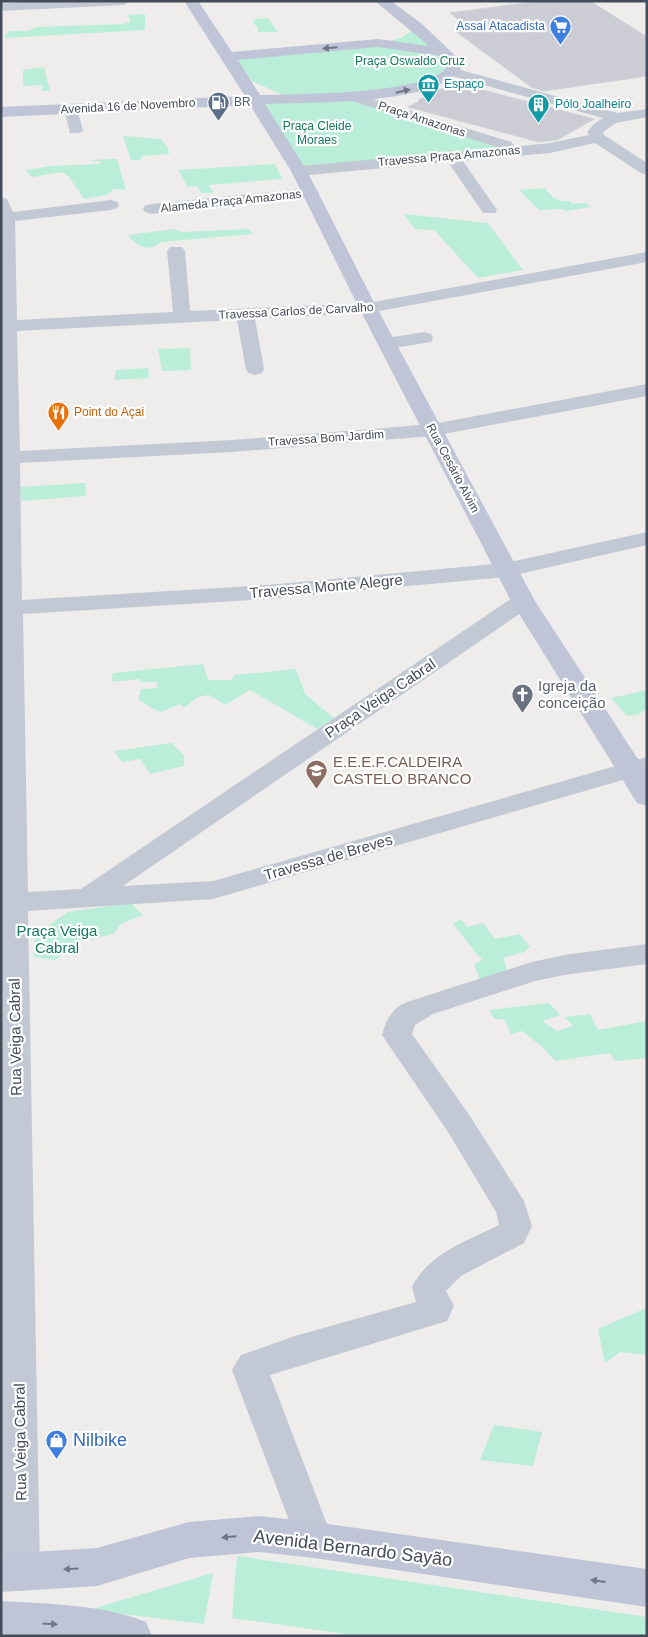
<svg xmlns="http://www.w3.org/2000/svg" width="648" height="1637" viewBox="0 0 648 1637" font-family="Helvetica,sans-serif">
  <rect width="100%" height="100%" fill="#efedec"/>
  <g fill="#baeed8">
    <polygon points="145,14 145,30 4,38 9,31 28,31 36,27 123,24 131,22 128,15"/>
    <polygon points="268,18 278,32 257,32 258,28 253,23 255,19"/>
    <polygon points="414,30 449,63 447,71 402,89 294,97 281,94 252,81 234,57 379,44 401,38"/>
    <polygon points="44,67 50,91 42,91 43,85 23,86 23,70"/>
    <polygon points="354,97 518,149 299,171 254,101"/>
    <path d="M123 136C136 136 147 139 161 139L168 148 169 154 142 156 140 160H131Z"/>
    <polygon points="117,159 126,190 114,189 107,195 84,199 69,177 62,172 32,177 26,170 51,166 100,164 101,161 90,161 90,160"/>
    <polygon points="275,164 282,179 209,185 214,193 201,193 198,186 188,187 178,170"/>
    <path d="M545 188C552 198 557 202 569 201L572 204 585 203 591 207 566 211 561 209 539 210 519 190Z"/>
    <polygon points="404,214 488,223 523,270 478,278 434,230 415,229"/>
    <path d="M175 229 181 232 249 229 253 234 161 242C149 253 137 247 128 235Z"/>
    <polygon points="190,348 191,370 162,371 158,349"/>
    <polygon points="148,368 149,378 114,380 116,370"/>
    <polygon points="85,483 86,496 21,501 20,487"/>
    <polygon points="203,664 208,680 231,680 235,675 296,669 305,694 334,718 317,729 250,690 225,705 209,695 198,697 184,708 180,704 161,712 151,708 138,699 141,689 157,688 157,682 141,682 140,679 111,682 113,673"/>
    <polygon points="647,690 647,709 639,714 627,716 611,698"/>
    <polygon points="172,743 184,756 184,766 150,774 140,759 122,762 114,751"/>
    <polygon points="131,903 143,915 121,924 113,934 80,942 55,960 34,957 35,935 68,912"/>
    <polygon points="461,919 467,927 483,923 495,939 520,934 530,947 524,952 503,958 509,975 480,980 474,964 482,960 453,924"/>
    <polygon points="549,1003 560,1015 542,1021 557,1031 573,1026 564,1017 590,1014 598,1030 647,1021 647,1058 615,1061 610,1053 555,1061 541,1046 522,1031 511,1034 504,1019 494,1019 489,1010"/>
    <polygon points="646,1308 647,1355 620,1352 605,1363 598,1329"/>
    <polygon points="494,1425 542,1432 533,1466 480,1460"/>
    <polygon points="237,1556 647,1617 647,1636 360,1636 232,1618"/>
    <polygon points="213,1573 204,1624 89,1610"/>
  </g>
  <g fill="#cccdd4" stroke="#d0d1d8">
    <polygon points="540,1 590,1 647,37 647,76 544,91 531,87 454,30 469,28 450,13"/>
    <polygon points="456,82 475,88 594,119 557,140 539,142 408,107 420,101 418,100"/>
  </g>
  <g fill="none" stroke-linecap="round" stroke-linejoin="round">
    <g fill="#c2c8d4" fill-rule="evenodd">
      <polygon points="39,1 130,1 124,5 1,11 1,3"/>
      <polygon points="453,68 618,113 647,109 647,117 616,123 603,132 604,135 647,163 647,175 641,173 595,143 550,153 463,161 497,210 495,213 483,213 448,162 299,176 293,174 291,171 293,168 299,166 445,153 451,150 457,152 500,148 349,100 347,97 349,94 354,93 511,142 514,145 512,147 550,143 589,135 587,132 594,124 603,118 448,75 446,72 448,69"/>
      <polygon points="71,105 76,106 83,130 80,133 70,133 64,109 66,106"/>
      <polygon points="311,188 317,190 319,193 317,196 151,214 145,212 143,209 145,206 151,204"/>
      <polygon points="1,197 7,199 13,212 111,200 117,202 119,205 117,208 111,210 15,221 17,320 173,312 167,251 170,247 182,247 185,251 190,311 368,303 647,252 647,262 368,313 255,319 264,369 262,373 255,375 248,373 246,369 237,320 17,331 20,451 232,440 433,424 647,384 647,396 433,436 232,452 20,463 22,600 267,585 506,563 647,532 647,545 506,577 267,599 23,614 28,892 81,889 515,596 523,594 531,596 534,601 531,606 123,886 213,881 647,757 647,773 213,899 28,911 40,1573 35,1586 21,1591 7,1586 2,1573"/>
      <polygon points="424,332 431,334 433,338 431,342 388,349 381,347 379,343 381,339"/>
      <path d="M647 944V964L564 975 535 981 433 1014 415 1025 412 1034 470 1116 524 1201 532 1226 524 1243 461 1276 446 1291 454 1306 447 1321 270 1375 333 1540 327 1552 314 1558 301 1552 232 1370 241 1355 295 1336 416 1302 412 1287C429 1253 467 1241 499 1225L496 1212 448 1132 382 1035C386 1020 392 1008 407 1002L532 962 564 955Z"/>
    </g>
    <g fill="#bfc5d6" fill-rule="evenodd">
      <path d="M184 1H198L232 52 378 39 429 46 375 1H391L422 24 463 63C451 106 304 102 265 104L307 171 377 308 535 601 647 773V806L637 803 511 601 359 308 291 171 250 105 1 117V107L245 96ZM378 47 440 56 448 64C439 95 291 94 260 95L238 60Z"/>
      <polygon points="259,1516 314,1522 647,1569 647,1607 314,1558 259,1552 189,1558 97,1586 1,1592 1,1554 97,1548 189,1522"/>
      <path d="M1 1601C49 1604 101 1604 146 1622L152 1636H1Z"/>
    </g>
  </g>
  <defs><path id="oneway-solid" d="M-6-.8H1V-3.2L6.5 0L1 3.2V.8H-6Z" transform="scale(1.25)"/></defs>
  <g fill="#707685">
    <use href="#oneway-solid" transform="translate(330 48) rotate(175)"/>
    <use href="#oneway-solid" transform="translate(403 91) rotate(-13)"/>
    <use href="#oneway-solid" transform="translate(229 1537) rotate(175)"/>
    <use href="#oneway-solid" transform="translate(71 1569) rotate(176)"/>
    <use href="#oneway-solid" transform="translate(598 1581) rotate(-172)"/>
    <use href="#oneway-solid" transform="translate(50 1624) rotate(3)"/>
  </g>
  <defs>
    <symbol id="supermarket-pin" viewBox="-11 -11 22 30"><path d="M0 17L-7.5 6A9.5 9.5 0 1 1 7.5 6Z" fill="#3f7fe0" stroke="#fff"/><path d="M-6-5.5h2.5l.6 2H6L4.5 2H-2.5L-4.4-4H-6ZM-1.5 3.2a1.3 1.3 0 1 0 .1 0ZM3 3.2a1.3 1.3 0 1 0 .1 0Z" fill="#fff"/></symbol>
    <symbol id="museum-pin" viewBox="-11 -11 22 30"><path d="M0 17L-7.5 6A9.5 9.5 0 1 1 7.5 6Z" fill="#0f9aa8" stroke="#fff"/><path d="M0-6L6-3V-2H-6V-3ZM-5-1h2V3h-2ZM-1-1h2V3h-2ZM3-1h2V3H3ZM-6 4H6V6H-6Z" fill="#fff"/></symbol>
    <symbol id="fuel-pin" viewBox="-11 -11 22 30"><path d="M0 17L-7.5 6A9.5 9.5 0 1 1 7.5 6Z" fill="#5c6f8a" stroke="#fff"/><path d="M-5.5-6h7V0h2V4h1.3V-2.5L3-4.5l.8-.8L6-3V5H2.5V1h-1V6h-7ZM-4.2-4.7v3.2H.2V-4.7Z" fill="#fff"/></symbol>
    <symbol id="building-pin" viewBox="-11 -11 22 30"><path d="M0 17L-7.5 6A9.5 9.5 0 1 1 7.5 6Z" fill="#0f9aa8" stroke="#fff"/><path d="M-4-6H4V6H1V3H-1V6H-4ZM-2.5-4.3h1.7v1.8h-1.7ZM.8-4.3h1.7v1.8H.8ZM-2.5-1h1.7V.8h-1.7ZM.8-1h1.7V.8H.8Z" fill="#fff"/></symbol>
    <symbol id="restaurant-pin" viewBox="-11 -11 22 30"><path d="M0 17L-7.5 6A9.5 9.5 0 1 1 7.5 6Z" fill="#e8710a" stroke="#fff"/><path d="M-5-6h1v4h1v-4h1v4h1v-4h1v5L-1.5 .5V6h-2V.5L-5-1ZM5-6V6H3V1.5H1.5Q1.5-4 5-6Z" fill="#fff"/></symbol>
    <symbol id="church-pin" viewBox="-11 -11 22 30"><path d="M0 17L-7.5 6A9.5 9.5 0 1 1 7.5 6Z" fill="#6b7280" stroke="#fff"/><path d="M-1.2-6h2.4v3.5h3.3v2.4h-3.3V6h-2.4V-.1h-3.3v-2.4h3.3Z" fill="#fff"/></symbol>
    <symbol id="school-pin" viewBox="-11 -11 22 30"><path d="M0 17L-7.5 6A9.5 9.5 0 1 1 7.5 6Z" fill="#8d6e63" stroke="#fff"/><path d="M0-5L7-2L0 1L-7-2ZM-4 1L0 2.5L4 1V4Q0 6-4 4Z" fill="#fff"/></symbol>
    <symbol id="shop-pin" viewBox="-11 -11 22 30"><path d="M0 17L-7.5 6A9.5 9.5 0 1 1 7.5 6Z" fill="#3f7fe0" stroke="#fff"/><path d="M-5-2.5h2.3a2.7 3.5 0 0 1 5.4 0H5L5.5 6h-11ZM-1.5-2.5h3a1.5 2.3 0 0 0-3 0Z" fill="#fff"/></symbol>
  </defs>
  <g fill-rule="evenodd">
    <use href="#supermarket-pin" x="548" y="14" width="25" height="34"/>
    <use href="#museum-pin" x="416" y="72" width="25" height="34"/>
    <use href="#fuel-pin" x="206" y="90" width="25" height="34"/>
    <use href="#building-pin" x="526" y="92" width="25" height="34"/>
    <use href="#restaurant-pin" x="46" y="400" width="25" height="34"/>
    <use href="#church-pin" x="510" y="682" width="25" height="34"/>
    <use href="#school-pin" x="304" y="758" width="25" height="34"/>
    <use href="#shop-pin" x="44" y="1428" width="25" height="34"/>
  </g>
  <g text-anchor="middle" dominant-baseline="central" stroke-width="4.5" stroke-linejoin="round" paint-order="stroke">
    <g font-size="12" fill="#366cbe" stroke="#fff" text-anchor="end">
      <text x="545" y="26">Assaí Atacadista</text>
    </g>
    <g font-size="12" fill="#17795c" stroke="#fff">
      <text x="410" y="61">Praça Oswaldo Cruz</text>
      <text x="317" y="126">Praça Cleide<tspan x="317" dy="14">Moraes</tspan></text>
    </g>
    <g font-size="12" fill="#0d838f" stroke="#fff" text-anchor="start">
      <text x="444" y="84">Espaço</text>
      <text x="555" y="104">Pólo Joalheiro</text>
    </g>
    <g font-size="12" fill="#4e5e75" stroke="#fff" text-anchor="start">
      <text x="234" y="102">BR</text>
    </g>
    <g font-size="12" fill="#454c59" stroke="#fff">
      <text transform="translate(128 106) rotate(-3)">Avenida 16 de Novembro</text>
      <text transform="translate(422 119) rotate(18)">Praça Amazonas</text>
      <text transform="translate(449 156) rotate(-5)">Travessa Praça Amazonas</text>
      <text transform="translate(231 201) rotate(-6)">Alameda Praça Amazonas</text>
      <text transform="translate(296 311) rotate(-3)">Travessa Carlos de Carvalho</text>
      <text transform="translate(326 438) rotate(-4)">Travessa Bom Jardim</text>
      <text transform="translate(453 468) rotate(62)">Rua Cesário Alvim</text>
    </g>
    <g font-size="12" fill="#c56008" stroke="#fff" text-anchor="start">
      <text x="74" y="412">Point do Açai</text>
    </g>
    <g font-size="15" fill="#454c59" stroke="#fff">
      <text transform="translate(326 586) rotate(-5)">Travessa Monte Alegre</text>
      <text transform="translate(380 698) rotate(-34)">Praça Veiga Cabral</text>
      <text transform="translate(328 857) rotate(-16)">Travessa de Breves</text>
      <text transform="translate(15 1037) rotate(-91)">Rua Veiga Cabral</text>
      <text transform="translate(20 1442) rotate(-91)">Rua Veiga Cabral</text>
    </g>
    <g font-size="15" fill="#5b616d" stroke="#fff" text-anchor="start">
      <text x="538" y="685">Igreja da<tspan x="538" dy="17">conceição</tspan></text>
    </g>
    <g font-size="15" fill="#785e54" stroke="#fff" text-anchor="start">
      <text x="333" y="761">E.E.E.F.CALDEIRA<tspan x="333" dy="17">CASTELO BRANCO</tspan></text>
    </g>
    <g font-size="15" fill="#17795c" stroke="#fff">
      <text x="57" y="930">Praça Veiga<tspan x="57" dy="17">Cabral</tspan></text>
    </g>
    <g font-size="18" fill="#366cbe" stroke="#fff" text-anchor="start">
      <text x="73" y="1440">Nilbike</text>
    </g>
    <g font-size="18" fill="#454c59" stroke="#fff">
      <text transform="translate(353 1548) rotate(7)">Avenida Bernardo Sayão</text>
    </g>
  </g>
  <rect width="648" height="1637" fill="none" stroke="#454c59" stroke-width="5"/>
</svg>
